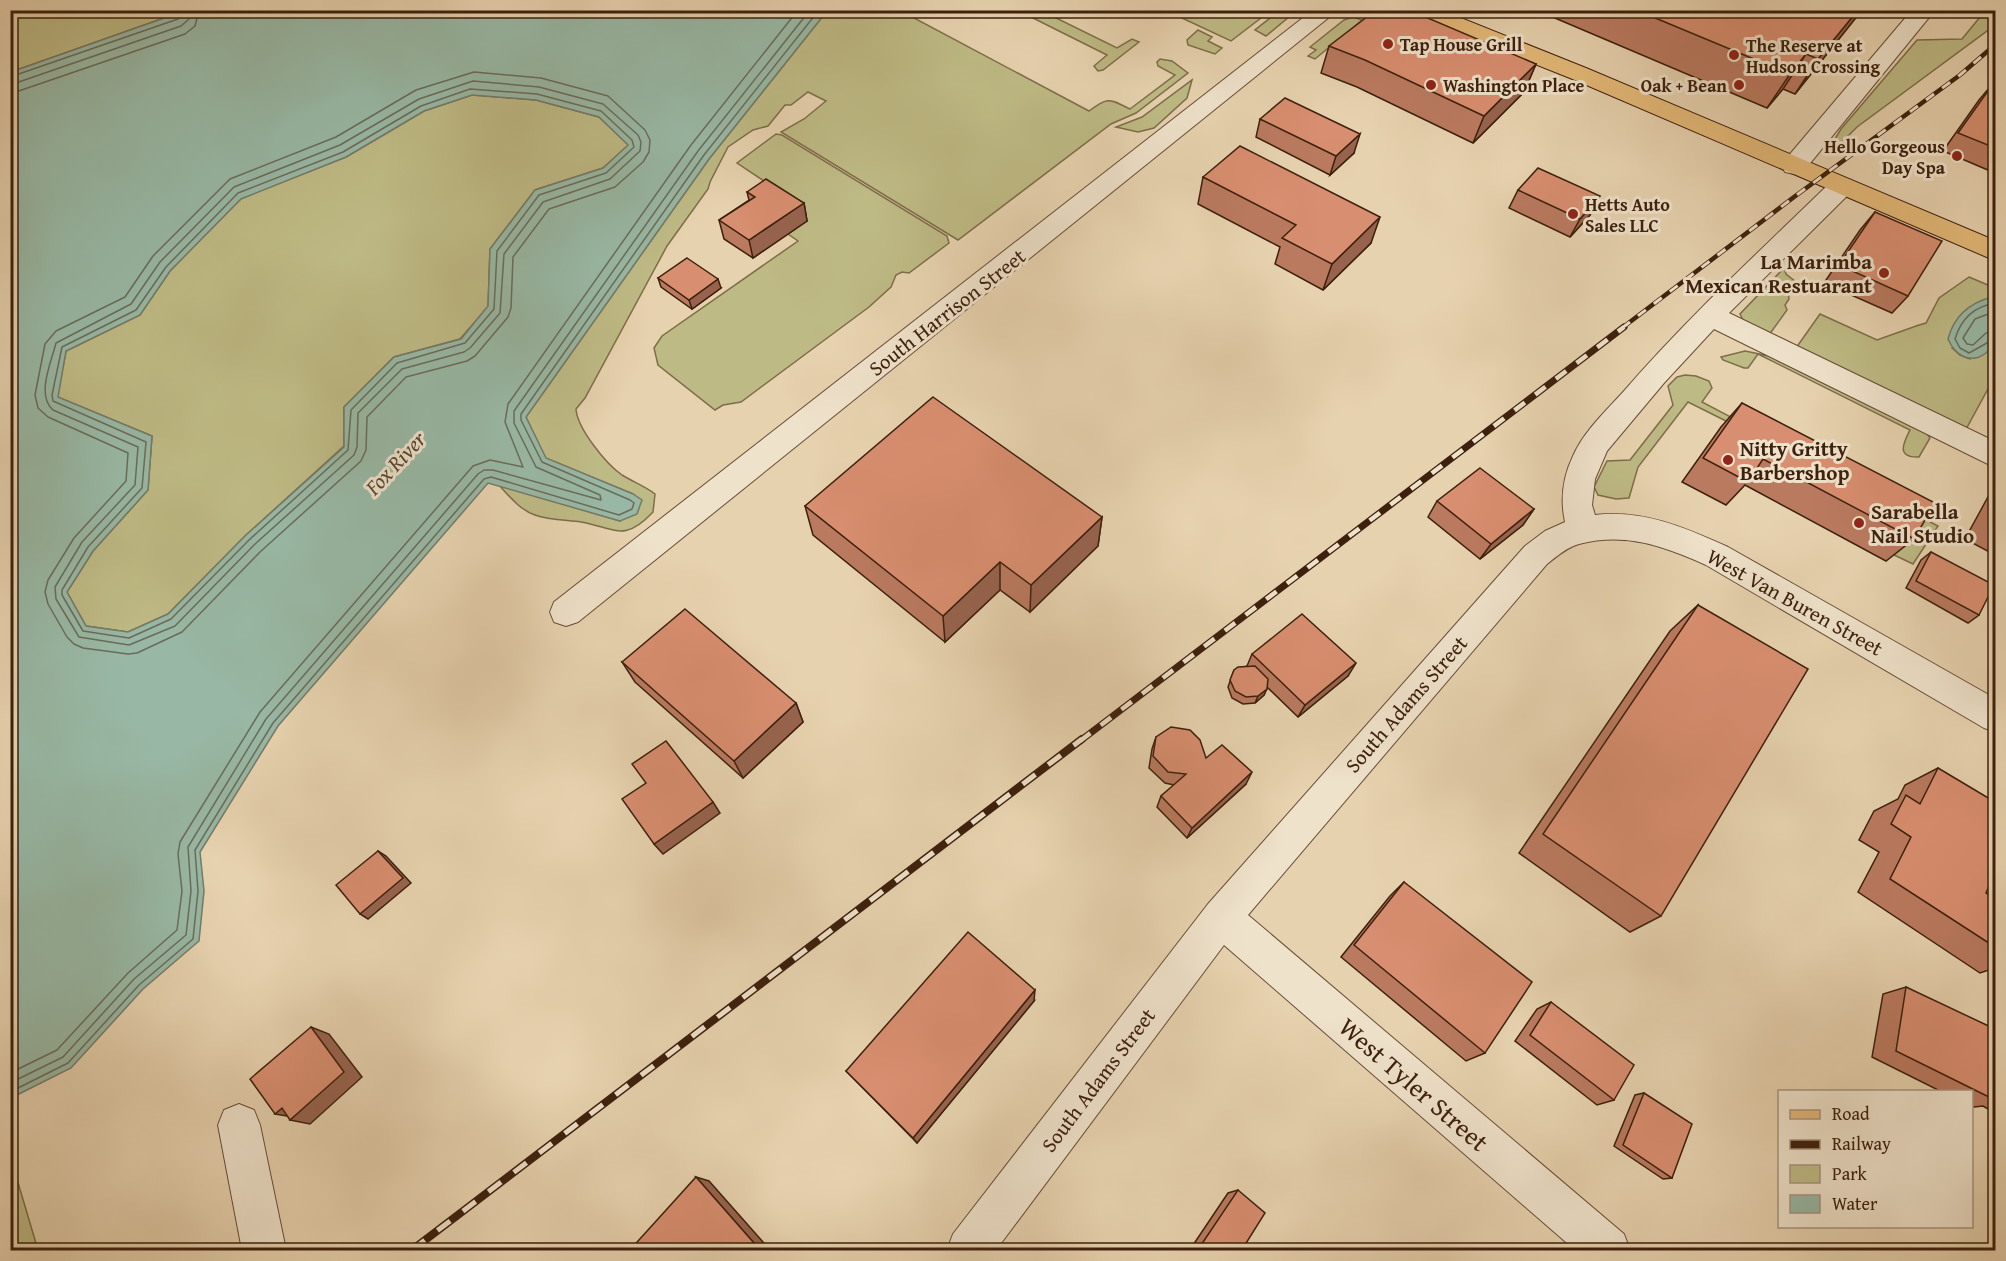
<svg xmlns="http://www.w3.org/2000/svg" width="2006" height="1261" viewBox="0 0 2006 1261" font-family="'Gentium Book Plus',serif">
  <rect width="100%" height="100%" fill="#e7d2af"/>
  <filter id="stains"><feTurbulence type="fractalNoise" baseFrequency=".00333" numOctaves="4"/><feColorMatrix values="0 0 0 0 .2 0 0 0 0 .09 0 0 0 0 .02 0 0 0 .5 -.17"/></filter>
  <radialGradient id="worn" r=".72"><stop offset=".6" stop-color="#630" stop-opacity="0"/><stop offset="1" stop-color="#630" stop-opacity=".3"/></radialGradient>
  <g fill="#beba85" stroke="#7e6d49" stroke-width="1.5">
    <polygon points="11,10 184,11 11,72"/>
    <path d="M827 11H901L1089 111C1109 96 1109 99 1130 109L1175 75 1158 66 1157 62 1160 59 1172 61 1188 73 1136 113 1111 124 958 240 781 132 804 119 826 101 808 92 791 105H785L768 126 753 130 728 147 710 182 708 189 667 246 585 398 576 409C577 428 606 464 622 475 633 482 645 486 655 494L653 512C624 543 615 528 581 522 566 520 549 520 535 515 520 510 509 496 499 485L620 521 633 494 545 458 526 417 709 159Z"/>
    <polygon points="1019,11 1042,11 1117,48 1132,39 1139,42 1103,70 1098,71 1094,66 1107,55"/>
    <polygon points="1167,11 1270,11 1231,41"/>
    <polygon points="1279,11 1296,11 1266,36 1255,30"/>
    <polygon points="1985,11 1995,11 1995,25 1857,127 1835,149 1835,139 1841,129 1917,40 1962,39"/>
    <polygon points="1353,17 1362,20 1315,59 1308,56 1316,50 1310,47 1344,20"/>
    <polygon points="1198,30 1212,37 1208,41 1222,48 1215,54 1188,45 1187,40"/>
    <polygon points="1192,80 1187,98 1154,128 1138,132 1116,127 1142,117"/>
    <polygon points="472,95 536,100 599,117 629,145 603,168 535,190 490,249 488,307 460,339 394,357 344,407 344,446 245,536 168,614 128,632 86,626 67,592 93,551 148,490 152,436 57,397 66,351 140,315 170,271 241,198 346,157 424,111"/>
    <polygon points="776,134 782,135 947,236 949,243 909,273 902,272 896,275 891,287 869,307 741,402 723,405 715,410 658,365 654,348 662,336 798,241 788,234 807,221 779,191 737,163"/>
    <polygon points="1784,268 1786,274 1801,286 1788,290 1789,299 1785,305 1787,310 1769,335 1743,320 1740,314"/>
    <polygon points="1969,277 1995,288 1995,298 1992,297 1952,348 1960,355 1970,359 1989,350 1995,341 1995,376 1965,431 1796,348 1820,314 1877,340 1919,325 1926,323 1939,298"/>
    <path d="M1745 351 1774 357 1926 432 1930 438 1919 457C1895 458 1904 442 1910 430L1758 354 1748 368H1744L1723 360 1721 357Z"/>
    <polygon points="1685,375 1696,376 1709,381 1712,388 1702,402 1938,526 1913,564 1890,553 1730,423 1688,402 1638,467 1629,498 1616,499 1598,495 1594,487 1607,461 1630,460 1673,405 1668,386 1677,377"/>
    <polygon points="10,1159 11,1159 38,1250 11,1250"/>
  </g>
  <g fill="#98b8a5" stroke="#747b68" stroke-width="1.5" fill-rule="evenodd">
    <path d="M184 11H827L709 159 526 417 546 458 633 494 642 500 637 514 620 521 488 483 278 726 200 852 204 891 199 941 143 989 71 1068 11 1098V72ZM472 95 536 100 599 117 628 145 603 168 535 190 490 249 488 306 461 339 394 357 344 407V447L245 536 168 614 128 632 86 626 67 592 93 551 148 490 152 436 58 397 66 351 140 315 170 271 241 199 346 157 424 111Z"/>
    <path d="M1992 297 1995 298C1996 309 1999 333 1995 342 1994 345 1989 350 1986 353 1970 365 1955 355 1948 339 1954 316 1969 303 1992 297Z"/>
  </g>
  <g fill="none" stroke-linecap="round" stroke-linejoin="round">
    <g stroke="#6a6c59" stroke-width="1.5">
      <polygon points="474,72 541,78 608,96 645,130 650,140 649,152 643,162 615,187 549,209 513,257 511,308 508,317 475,356 467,361 406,377 367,417 366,450 361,461 260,552 182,632 137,653 128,654 83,648 74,644 67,637 48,604 45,592 48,580 74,538 126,481 128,453 48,417 38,408 35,395 45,344 56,331 125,297 153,256 230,179 336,137 416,90"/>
      <polyline points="10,77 178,19 183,10"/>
      <path d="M473 81 539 87 603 104 638 135 641 142 640 151 610 179 543 202 504 254 500 313 470 348 464 352 402 369 358 413 357 447 354 455 254 545 175 626 129 645 79 637 56 599 55 587 82 542 135 485 138 447 53 410C36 395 51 363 56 343L131 304 160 262 234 187 340 145 419 99Z"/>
      <polyline points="10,85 181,26 189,19 190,10"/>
      <polygon points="470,89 537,94 601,111 632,140 634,147 606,173 539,195 497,251 494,309 465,343 397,363 351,410 348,450 249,540 171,619 129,638 83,631 62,595 62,590 88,547 142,488 146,442 53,401 52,395 62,347 136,310 166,267 238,193 343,152 421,106"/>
      <polyline points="10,94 185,34 195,26 199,10"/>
      <path d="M1996 303C1975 306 1961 319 1955 339L1960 348 1969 353 1996 338"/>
      <polyline points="1996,311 1975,319 1963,338 1967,344 1973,345 1986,333 1996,331"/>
      <polyline points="10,1073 57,1050 128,973 177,930 182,891 178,854 180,842 260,712 473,466 490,460 523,467 505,422 508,404 691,145 798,10"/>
      <polyline points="10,1083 63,1057 134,979 186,935 191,891 188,847 266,719 478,474 484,470 493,470 601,500 600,495 536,467 514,423 514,411 698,151 810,10"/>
      <polyline points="10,1092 68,1063 139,985 193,939 198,891 195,850 273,723 484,479 491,477 619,515 632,509 634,503 630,500 542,462 521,420 521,414 704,155 819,10"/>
    </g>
    <defs>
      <g id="minor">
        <polygon points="1313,10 1338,10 578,622 566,626 554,622 550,612 554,602"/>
        <polygon points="1912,10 1935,10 1803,172 1794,174 1785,172 1782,166 1785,160"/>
        <path d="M1842 178 1851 180 1855 186 1851 192 1729 313 1996 442V468L1714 329 1664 383 1607 451 1595 479 1592 505 1595 515C1642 509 1686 528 1728 547L1996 699V732L1984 728 1706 565C1663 546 1626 532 1579 544 1567 547 1556 557 1547 564L1248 915 1624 1234 1630 1250H1575L1224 945 996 1250H947L953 1234 1208 904 1525 546 1545 531 1565 522C1560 499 1563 477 1573 456 1584 431 1606 411 1624 391 1689 316 1762 249 1833 180Z"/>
        <polygon points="239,1104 254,1110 260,1125 286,1250 242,1250 218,1125 224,1110"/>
      </g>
      <polygon id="major" points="1409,10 1441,10 1586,68 1996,241 1996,261 1570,78 1412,15"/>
    </defs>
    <use href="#minor" stroke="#684c36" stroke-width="2"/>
    <use href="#major" stroke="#3d200d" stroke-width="2"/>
    <use href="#minor" fill="#efe2cb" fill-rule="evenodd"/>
    <use href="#major" fill="#e4b978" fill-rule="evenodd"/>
    <defs>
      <polyline id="rail-far2" points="1622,328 1794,197 1960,75 1996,44"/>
      <polyline id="rail-far1" points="1080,741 1624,327"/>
      <polyline id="rail" points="412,1250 1082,739"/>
    </defs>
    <use href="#rail-far2" stroke="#3d200d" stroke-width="4.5"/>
    <use href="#rail-far1" stroke="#3d200d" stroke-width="7"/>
    <use href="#rail" stroke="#3d200d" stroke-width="8"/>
    <use href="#rail-far2" stroke="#efe2cb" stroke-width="3" stroke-dasharray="10" stroke-linecap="butt"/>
    <use href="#rail-far1" stroke="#efe2cb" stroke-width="4.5" stroke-dasharray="13" stroke-linecap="butt"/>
    <use href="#rail" stroke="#efe2cb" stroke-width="5" stroke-dasharray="16" stroke-linecap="butt"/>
  </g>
  <g fill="#ba7a60" stroke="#3d200d" stroke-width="1.5">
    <polygon points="1536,10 1862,10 1795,94 1783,89 1767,108"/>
    <polygon points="1329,46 1536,64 1524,92 1473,143 1357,87 1321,73"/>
    <polygon points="1995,81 1995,173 1943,151 1979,100"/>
    <polygon points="1260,119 1354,153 1330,175 1256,137"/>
    <polygon points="1203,177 1371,243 1323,290 1275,264 1280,247 1198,204"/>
    <polygon points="1518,190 1590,215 1570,237 1509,208"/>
    <polygon points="747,192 804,203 807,221 753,258 724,239 719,220 749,200"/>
    <polygon points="1875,212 1908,296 1892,313 1824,283 1860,230"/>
    <polygon points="658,278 721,288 692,309 661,287"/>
    <polygon points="1742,403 1914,539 1886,561 1745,485 1726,505 1682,482 1721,427"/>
    <polygon points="1995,484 1995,555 1965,539"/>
    <polygon points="1437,501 1534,509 1523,525 1480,559 1428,517"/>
    <polygon points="805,506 1102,517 1098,546 1030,612 1000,590 945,642 813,535"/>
    <polygon points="1931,552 1979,615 1968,623 1906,588 1921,560"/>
    <polygon points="1698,605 1661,916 1630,932 1519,853 1670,631"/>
    <polygon points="1252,654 1348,676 1298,717 1267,687 1264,695 1255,703 1243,704 1232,698 1228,687 1234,670 1247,666"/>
    <polygon points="622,662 796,703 803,722 743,778 635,682"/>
    <polygon points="1156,737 1206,758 1246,784 1187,838 1157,807 1161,796 1174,785 1165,783 1149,768 1152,749"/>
    <polygon points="1938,768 1993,840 1986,893 1995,899 1995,968 1980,973 1858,892 1879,852 1859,840 1874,811 1898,799 1905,785"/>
    <polygon points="1404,882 1485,1053 1466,1061 1341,957 1390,896"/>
    <polygon points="1906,987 1995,1044 1995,1113 1983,1106 1974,1107 1971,1106 1971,1092 1942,1092 1872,1057 1883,994"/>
    <polygon points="1034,1001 917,1143 853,1078 846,1071"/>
    <polygon points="1551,1002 1614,1100 1597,1105 1515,1041 1537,1009"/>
    <polygon points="1644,1093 1672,1178 1663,1179 1614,1146 1635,1095"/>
    <polygon points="1238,1190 1243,1248 1246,1251 1189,1251 1228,1193"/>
  </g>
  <g fill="#97634e" stroke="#3d200d" stroke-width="1.5">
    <polygon points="1858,10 1862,10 1795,94 1818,59"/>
    <polygon points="1806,54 1783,89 1767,108 1790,74"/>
    <polygon points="1536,64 1524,92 1473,143 1484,116"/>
    <polygon points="1360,134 1354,153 1330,175 1336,156"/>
    <polygon points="1600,196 1590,215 1570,237 1580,219"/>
    <polygon points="804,203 807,221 753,258 749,240"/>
    <polygon points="1380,217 1371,243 1323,290 1332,264"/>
    <polygon points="718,279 721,288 692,309 689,300"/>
    <polygon points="1534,509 1523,525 1480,559 1491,544"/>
    <polygon points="1102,517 1098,546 1030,612 1031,585"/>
    <polygon points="1000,562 1000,590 945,642 943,616"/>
    <polygon points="1356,663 1348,676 1298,717 1305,705"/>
    <polygon points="1267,689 1264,695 1255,703 1258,696"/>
    <polygon points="796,703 803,722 743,778 734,761"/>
    <polygon points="1252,772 1246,784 1187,838 1192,828"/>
    <polygon points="713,802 720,813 663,854 654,844"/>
    <polygon points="378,851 386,856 411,883 368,919 360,914"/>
    <polygon points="1035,990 1034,1001 917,1143 913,1138"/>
    <polygon points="311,1027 329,1034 362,1077 310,1124 290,1120 293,1117 275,1114 282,1108"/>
    <polygon points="696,1177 709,1181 771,1251 761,1251"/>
  </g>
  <g fill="#d88e70" stroke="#3d200d" stroke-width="1.5">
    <polygon points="1376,10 1409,10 1536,64 1484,116 1365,60 1329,46"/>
    <polygon points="1636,10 1858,10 1818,59 1806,54 1790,74"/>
    <polygon points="1995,81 1995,148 1958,133"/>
    <polygon points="1285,98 1360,134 1336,156 1260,119"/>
    <polygon points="1240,146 1380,217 1332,264 1282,238 1296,225 1203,177"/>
    <polygon points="1538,168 1600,196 1580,219 1518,190"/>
    <polygon points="766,179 804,203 749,240 719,220 755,197 747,192"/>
    <polygon points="1875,212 1942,241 1908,296 1839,265"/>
    <polygon points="687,258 718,279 689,300 658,278"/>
    <polygon points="933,397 1102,517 1031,585 1000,562 943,616 805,506"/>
    <polygon points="1742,403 1935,503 1914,539 1763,459 1748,482 1703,458"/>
    <polygon points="1480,468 1534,509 1491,544 1437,501"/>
    <polygon points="1931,552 1994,585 1979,615 1916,581"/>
    <polygon points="1698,605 1808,669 1661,916 1543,834"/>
    <polygon points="685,609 796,703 734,761 622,662"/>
    <polygon points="1302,614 1356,663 1305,705 1252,654"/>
    <polygon points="1255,666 1268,679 1267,689 1258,696 1246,697 1235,691 1230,680 1234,670 1238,667"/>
    <polygon points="1171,727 1190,730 1200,740 1206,758 1222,745 1252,772 1192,828 1161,796 1186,774 1168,772 1153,756 1156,737"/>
    <polygon points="666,741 713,802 654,844 622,799 646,783 632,764"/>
    <polygon points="1938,768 1995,802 1995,835 1993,840 1995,841 1995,872 1986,893 1995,899 1995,947 1890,879 1911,837 1891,824 1906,795 1920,804"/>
    <polygon points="378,851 403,878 360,914 336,885"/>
    <polygon points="1404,882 1532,982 1485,1053 1354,945"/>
    <polygon points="968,932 1035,990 913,1138 846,1071"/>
    <polygon points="1906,987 1995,1029 1994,1043 1995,1044 1995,1100 1896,1051"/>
    <polygon points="1551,1002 1634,1065 1614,1100 1530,1035"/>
    <polygon points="311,1027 344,1072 290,1120 282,1108 275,1114 250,1079"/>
    <polygon points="1644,1093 1692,1124 1672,1178 1623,1145"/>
    <polygon points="696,1177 761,1251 629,1251"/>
    <polygon points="1238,1190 1265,1213 1243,1248 1246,1251 1197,1251"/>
  </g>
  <g fill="#8f2418" stroke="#efe2cb" stroke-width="2">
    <circle cx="1388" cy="44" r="6"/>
    <circle cx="1734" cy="55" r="6"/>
    <circle cx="1431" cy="85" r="6"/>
    <circle cx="1739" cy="85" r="6"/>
    <circle cx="1957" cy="156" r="6"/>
    <circle cx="1573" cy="214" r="6"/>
    <circle cx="1884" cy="273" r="6"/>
    <circle cx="1728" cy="460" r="6"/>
    <circle cx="1859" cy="523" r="6"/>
  </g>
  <g text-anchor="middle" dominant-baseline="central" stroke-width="6" stroke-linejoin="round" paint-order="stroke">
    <g font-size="18" font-weight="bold" fill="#3d200d" stroke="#efe2cb" text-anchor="start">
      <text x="1400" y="44">Tap House Grill</text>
      <text x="1746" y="45">The Reserve at<tspan x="1746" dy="21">Hudson Crossing</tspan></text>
      <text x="1443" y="85">Washington Place</text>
      <text x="1727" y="85" text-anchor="end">Oak + Bean</text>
      <text x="1945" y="146" text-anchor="end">Hello Gorgeous<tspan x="1945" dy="21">Day Spa</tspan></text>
      <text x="1585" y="204">Hetts Auto<tspan x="1585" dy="21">Sales LLC</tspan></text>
    </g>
    <g font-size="21" font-weight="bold" fill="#3d200d" stroke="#efe2cb" text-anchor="start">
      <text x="1872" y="261" text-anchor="end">La Marimba<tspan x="1872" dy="24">Mexican Restuarant</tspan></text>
      <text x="1740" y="448">Nitty Gritty<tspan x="1740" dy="24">Barbershop</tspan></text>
      <text x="1871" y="511">Sarabella<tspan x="1871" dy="24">Nail Studio</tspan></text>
    </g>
    <g font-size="21" fill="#3d200d" stroke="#efe2cb">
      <text transform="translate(947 312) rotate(-38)">South Harrison Street</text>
      <text transform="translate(1795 602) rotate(29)">West Van Buren Street</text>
      <text transform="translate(1406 704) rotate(-49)">South Adams Street</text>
      <text transform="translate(1098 1080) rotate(-53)">South Adams Street</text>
    </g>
    <g font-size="22" font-style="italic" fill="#544633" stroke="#efe2cb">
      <text transform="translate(395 463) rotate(-47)">Fox River</text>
    </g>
    <g font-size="26" fill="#3d200d" stroke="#efe2cb">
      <text transform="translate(1414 1084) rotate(41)">West Tyler Street</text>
    </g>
  </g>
  <rect width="2006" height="1261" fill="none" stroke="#e7d2af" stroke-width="36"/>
  <rect x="12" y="12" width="1982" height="1237" fill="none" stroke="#3d200d" stroke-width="3"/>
  <rect x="18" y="18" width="1970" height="1225" fill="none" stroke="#3d200d" stroke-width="1.5"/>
  <rect x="1778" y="1090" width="195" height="138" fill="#efe2cb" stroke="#a8947f" stroke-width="1.5"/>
  <rect x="1790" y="1110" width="30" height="9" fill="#e4b978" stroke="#a8947f" stroke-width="1.5"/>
  <text x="1832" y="1120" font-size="18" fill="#3d200d">Road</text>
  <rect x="1790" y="1140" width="30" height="9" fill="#3d200d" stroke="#a8947f" stroke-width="1.5"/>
  <text x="1832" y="1150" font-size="18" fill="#3d200d">Railway</text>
  <rect x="1790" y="1165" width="30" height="18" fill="#beba85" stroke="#a8947f" stroke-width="1.5"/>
  <text x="1832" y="1180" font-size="18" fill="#3d200d">Park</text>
  <rect x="1790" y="1195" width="30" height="18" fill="#98b8a5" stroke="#a8947f" stroke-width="1.5"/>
  <text x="1832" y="1210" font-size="18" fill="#3d200d">Water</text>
  <rect width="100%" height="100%" filter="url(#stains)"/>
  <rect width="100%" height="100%" fill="url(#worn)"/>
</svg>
